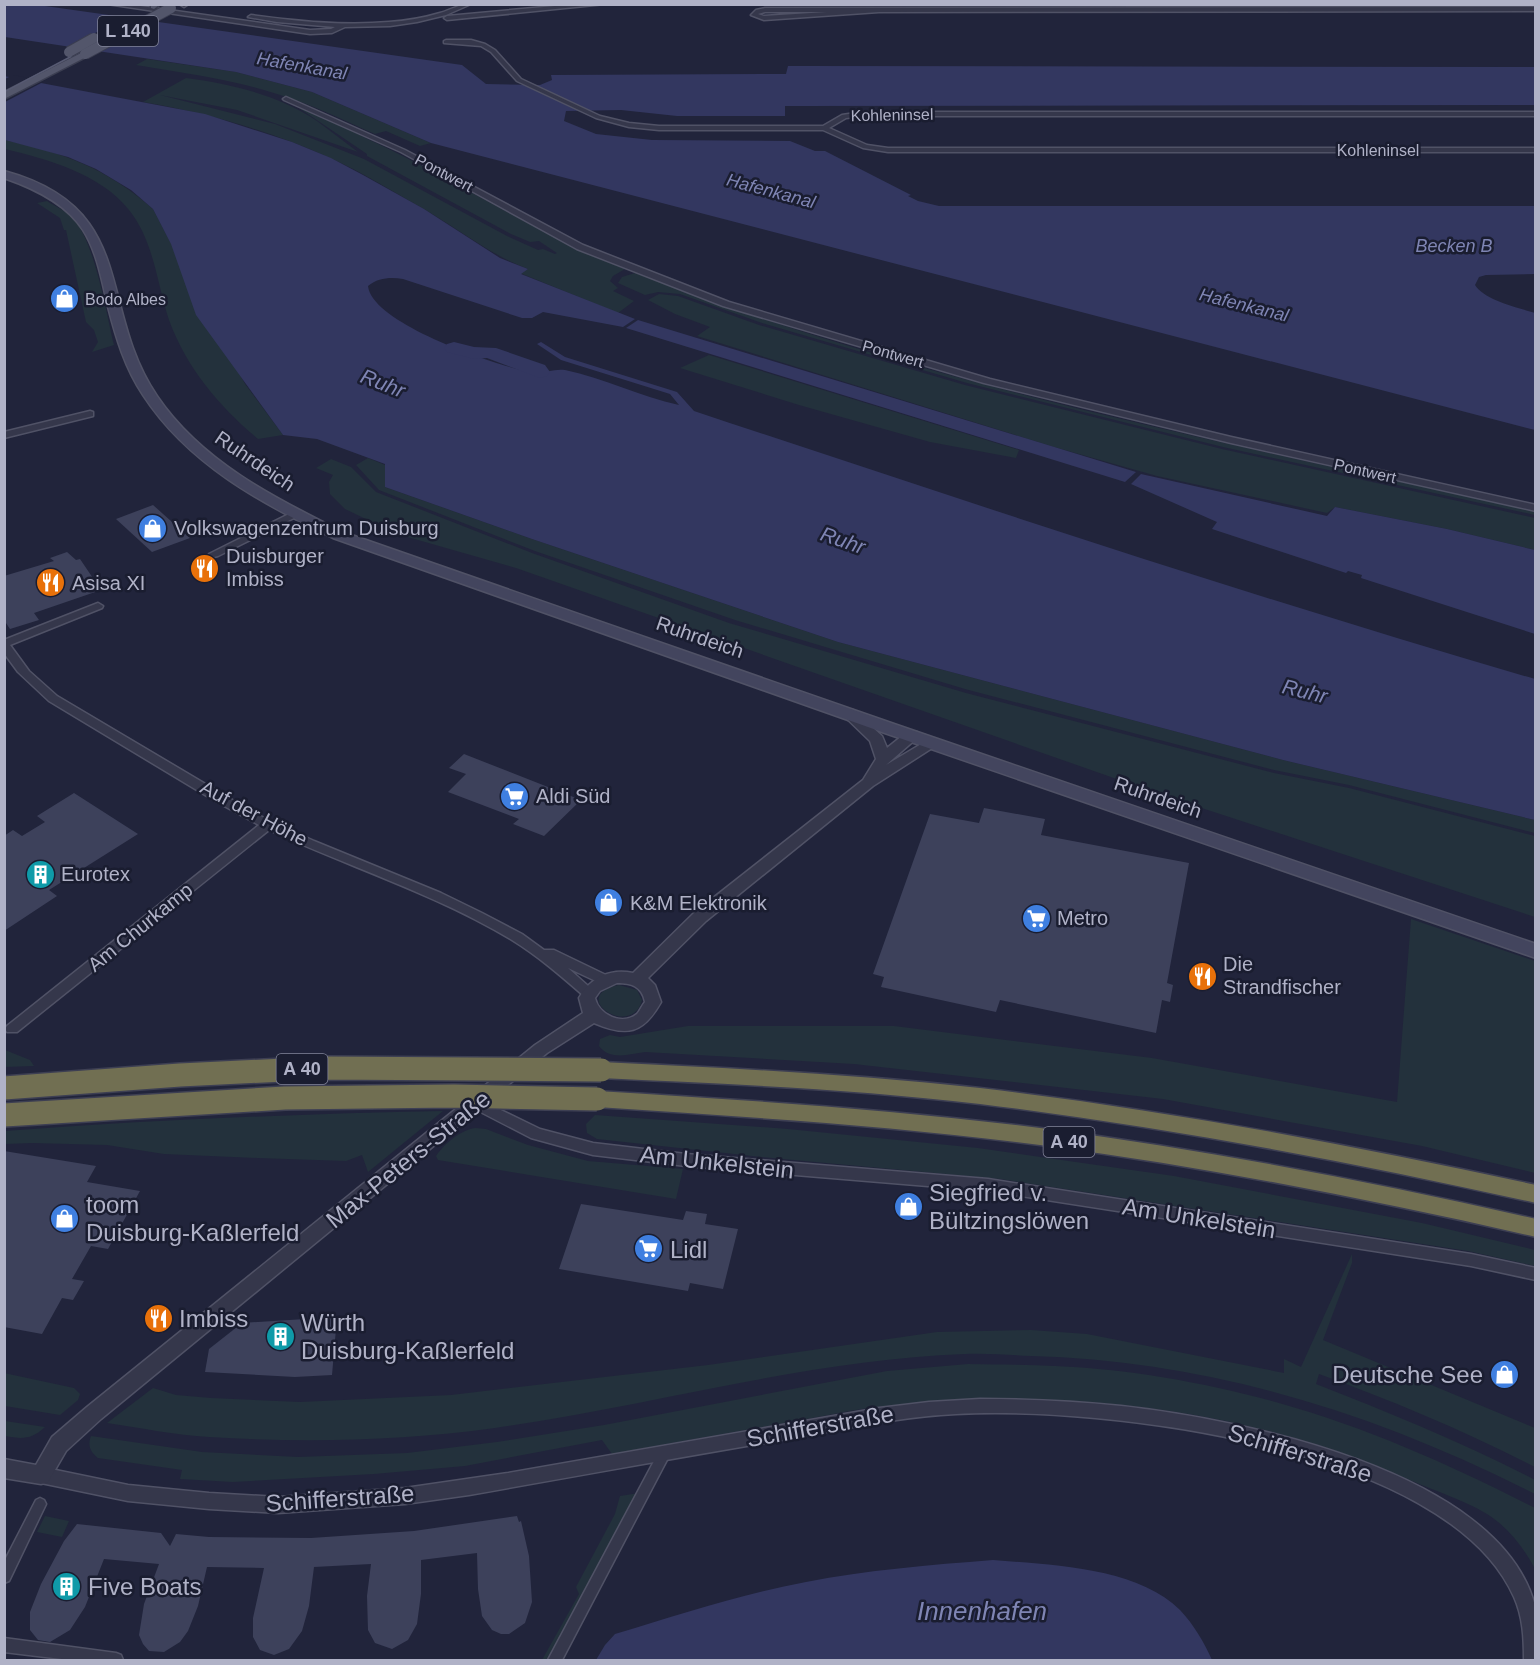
<svg xmlns="http://www.w3.org/2000/svg" width="1540" height="1665" viewBox="0 0 1540 1665" font-family="Helvetica,sans-serif">
  <rect width="100%" height="100%" fill="#21243b"/>
  <g fill="#23313c">
    <path d="M147 59 236 72 312 92 431 143 420 146 386 131 375 134C343 120 311 104 277 94 231 79 184 73 136 65Z"/>
    <path d="M186 78C231 84 279 95 317 121 331 131 344 142 358 152L237 110 160 95 275 124 364 159 507 236 538 250 543 249 555 254 557 253 539 241 530 242 511 234 367 156V154L299 108C325 115 350 131 374 142 459 182 538 234 625 269L613 276 610 281 618 288 613 291 634 301 618 313 520 273 528 269C487 253 459 229 422 208 392 191 362 172 330 158 271 131 207 113 143 102Z"/>
    <path d="M5 140C64 153 106 168 153 209L245 384 283 435 258 439C220 407 187 369 169 320 157 284 154 241 129 210 101 174 47 159 5 149Z"/>
    <path d="M47 201C56 207 65 210 73 218 95 243 106 312 114 345L92 352 98 342 94 330 86 322 66 230H64L60 218 37 203Z"/>
    <path d="M635 273C923 384 1234 445 1535 511V515L1223 447 967 383 762 323 680 294 658 292 645 295 618 283 622 277Z"/>
    <polygon points="659,294 678,296 759,325 965,385 1222,449 1535,518 1535,550 1447,529 1335,507 1327,513 1157,476 1054,447 697,336 710,327 675,314 648,300"/>
    <polygon points="709,355 1019,450 1016,458 930,442 799,405 680,368"/>
    <polygon points="368,458 385,465 385,487 532,539 838,642 1283,760 1535,820 1535,833 1349,785 1274,770 965,689 735,620 535,551 379,490 356,465"/>
    <polygon points="331,459 351,467 376,492 532,553 729,623 966,693 1274,773 1349,788 1535,836 1535,917 1165,796 516,568 397,534 345,509 330,494 329,482 333,475 316,468"/>
    <path d="M1411 919 1535 961V1173L1422 1146 1163 1099 854 1064 645 1052C630 1054 610 1061 599 1046L600 1039 610 1035 620 1037 688 1026H894L1152 1058 1397 1102Z"/>
    <path d="M619 985 637 990 642 1000C632 1040 566 996 619 985Z"/>
    <polygon points="5,1050 30,1060 34,1066 5,1067"/>
    <path d="M443 1111 368 1172 362 1155 346 1161 258 1158 164 1154 107 1145 32 1143 5 1144V1131C151 1120 296 1114 443 1111Z"/>
    <polygon points="595,1115 788,1129 978,1148 1174,1176 1422,1223 1535,1250 1535,1266 1468,1251 1000,1179 772,1158 597,1139 587,1133 586,1124"/>
    <path d="M475 1128 486 1129 528 1145 588 1161 683 1169 676 1199 438 1160 436 1156C444 1144 461 1130 475 1128Z"/>
    <path d="M1352 1254V1263L1323 1340 1535 1428V1467C1465 1431 1393 1401 1319 1374L1316 1384C1390 1413 1464 1443 1535 1480V1494C1376 1413 1210 1361 1031 1356 1009 1355 987 1353 965 1354 806 1360 651 1406 495 1428 401 1441 303 1443 209 1437 175 1435 141 1428 107 1423L153 1388 176 1395 211 1398 300 1402 451 1395 708 1365 937 1332 1031 1330 1087 1334 1284 1373V1359L1301 1367Z"/>
    <path d="M968 1364C997 1365 1026 1364 1055 1366 1129 1369 1207 1383 1279 1403 1368 1428 1453 1466 1535 1508V1569C1524 1548 1508 1527 1487 1514 1465 1500 1424 1487 1398 1475 1238 1406 1058 1388 886 1406 854 1409 821 1417 790 1422 730 1433 671 1443 612 1454L602 1440 465 1466 374 1474 233 1482 180 1479 182 1470 98 1458C91 1452 87 1446 91 1436L202 1452 298 1457 407 1453 497 1442 604 1425 887 1371Z"/>
    <polygon points="4,1373 74,1388 80,1394 78,1400 60,1415 5,1406"/>
    <path d="M4 1421H5L45 1427C31 1440 22 1439 5 1436Z"/>
    <polygon points="639,1493 550,1660 542,1660 579,1594 576,1587 615,1514 620,1496"/>
    <polygon points="45,1516 69,1521 62,1537 37,1532"/>
  </g>
  <g fill="#333760">
    <path d="M5 5H38L462 65 486 84 540 85 552 80 551 75 786 74 788 66 1535 67V105L785 106V116H677L621 110 566 111 564 121 596 134 652 140 790 141 815 151H825L911 195 908 196 918 201 939 206H1535V274L1486 275 1479 277 1475 285C1484 300 1519 308 1535 313V430L431 143 312 92 236 72 5 37Z"/>
    <path d="M4 76 205 114 292 142 331 158 363 175 424 209 500 258 528 269 521 274 635 319 623 327 543 312 532 318H522L403 279C390 277 378 278 368 286 372 324 496 365 529 372 541 375 554 368 565 370 604 378 641 397 679 405L670 394 561 360 537 344 541 342 565 357 677 392 694 411C974 504 1253 597 1535 679V820L1283 760 838 642 532 539 385 487V464L317 439 283 435 196 315 171 244 153 209 131 190 96 169 68 157 5 140Z"/>
    <polygon points="638,320 1136,472 1125,482 626,328"/>
    <polygon points="1141,474 1327,516 1335,507 1447,529 1535,550 1535,634 1361,578 1362,575 1348,571 1346,573 1212,529 1217,522 1131,484"/>
    <path d="M993 1560C1050 1565 1137 1567 1180 1610 1194 1625 1204 1642 1212 1660H596L605 1645 615 1634C678 1615 741 1594 806 1582 867 1570 930 1565 993 1560Z"/>
  </g>
  <g fill="#21243b">
    <polygon points="129,15 160,19 98,53 65,49"/>
    <polygon points="13,75 45,81 5,102 5,79"/>
  </g>
  <g fill="none" stroke-linecap="round" stroke-linejoin="round">
    <polygon fill="#333760" fill-rule="evenodd" points="454,342 474,347 496,348 545,365 550,372 547,376 540,378 487,358 474,359 447,352 444,348 447,344"/>
  </g>
  <g fill="#3d415b">
    <polygon points="153,505 190,538 152,552 116,519"/>
    <polygon points="67,552 76,560 80,559 101,590 34,613 39,620 10,629 4,620 4,576 54,561 50,558"/>
    <polygon points="464,754 581,800 544,836 513,824 519,819 448,792 466,774 449,768"/>
    <polygon points="74,793 138,834 49,890 57,896 4,931 4,836 13,830 22,836 45,822 37,816"/>
    <polygon points="984,808 1045,819 1041,835 1189,863 1167,983 1173,985 1170,1002 1162,1000 1156,1033 1000,1000 996,1012 881,987 884,977 873,974 930,814 979,823"/>
    <polygon points="4,1151 96,1166 87,1182 140,1191 108,1249 91,1246 72,1279 84,1281 73,1300 62,1298 42,1334 4,1327"/>
    <polygon points="581,1204 683,1220 686,1211 707,1214 705,1224 738,1229 723,1289 690,1283 688,1291 559,1269"/>
    <polygon points="337,1317 332,1375 295,1377 205,1372 209,1349 242,1323"/>
    <polygon points="517,1516 519,1522 521,1521 529,1556 532,1602 525,1623 509,1634 501,1634 492,1630 482,1616 478,1589 477,1553 421,1560 421,1594 417,1624 408,1640 392,1649 375,1643 368,1630 367,1596 371,1564 314,1567 309,1606 302,1631 289,1649 274,1655 260,1650 253,1637 253,1618 264,1568 207,1567 198,1606 188,1631 180,1642 164,1652 149,1651 143,1644 139,1635 144,1604 159,1564 104,1559 85,1607 70,1630 50,1642 38,1640 30,1630 30,1612 41,1584 64,1541 77,1524 161,1533 170,1546 176,1534 209,1537 311,1538 414,1531"/>
  </g>
  <g fill="none" stroke-linecap="round" stroke-linejoin="round">
    <defs>
      <g id="pedestrian">
        <polygon points="665,1446 669,1448 671,1452 669,1456 562,1660 548,1660 661,1448"/>
        <polygon points="40,1498 44,1500 46,1504 9,1581 4,1583 4,1562 36,1500"/>
        <polygon points="4,1638 116,1653 121,1655 123,1660 70,1660 4,1652"/>
      </g>
      <g id="minor">
        <path d="M107 4H126L310 30 331 29 335 27 277 22 248 17 251 15C297 21 343 26 389 22 406 21 423 18 440 13 451 10 459 4 471 4L446 15 417 22 390 26 345 27 332 33 310 34Z"/>
        <polygon points="179,4 187,4 187,5 184,7"/>
        <polygon points="577,4 605,4 447,20 444,18 447,16"/>
        <path d="M1536 7V11L879 12 764 20 751 15 756 10 765 8ZM765 12H827L764 16 758 14Z"/>
        <polygon points="446,40 471,40 485,44 495,50 521,79 600,116 629,123 659,126 823,126 842,115 862,112 1536,112 1536,116 862,116 846,118 829,128 867,145 888,148 1536,148 1536,152 888,152 863,148 823,130 659,130 629,127 596,118 517,81 491,52 481,46 444,43 444,41"/>
        <polygon points="286,97 405,150 583,245 729,302 990,379 1231,437 1536,505 1536,511 1231,443 984,383 723,306 577,249 401,152 284,100 283,99"/>
        <polygon points="90,411 93,412 93,416 4,438 4,432"/>
        <polygon points="295,511 298,512 298,516 218,556 214,557 209,554"/>
        <path d="M98 603 103 606 102 608 10 645 29 671 57 696 256 814 314 841 441 893 482 913 522 934 544 950H554L610 977 612 980 610 983H600L568 968 596 993 594 996H584C561 976 538 956 512 940 436 894 349 867 269 830L17 1032H7L5 1029 7 1026 259 825 215 801 49 701 18 672 4 653V640Z"/>
        <polygon points="476,1098 540,1129 593,1143 686,1154 988,1179 1471,1254 1536,1268 1536,1280 1471,1266 988,1191 686,1166 593,1155 531,1138 471,1107 469,1103 471,1099"/>
        <path d="M980 1399C1027 1399 1074 1401 1121 1406 1239 1419 1500 1471 1535 1606 1539 1622 1536 1644 1536 1660H1524C1524 1638 1523 1617 1514 1597 1447 1446 1102 1406 956 1414 895 1417 836 1431 776 1441 674 1458 571 1477 469 1495L405 1504 278 1513 209 1509 128 1501 41 1483 35 1480 33 1475 35 1470 41 1467 128 1485 209 1493 278 1497 405 1488 508 1473 879 1408 929 1402Z"/>
      </g>
      <path id="tertiary" d="M848 709 853 710 882 736 887 748 907 732H917L919 735 917 738 886 765 928 740H938L940 743 873 786 706 921 648 978 655 985 661 1002C643 1034 627 1037 594 1023L547 1053 101 1419 66 1451 48 1482 41 1484 4 1478V1459L36 1465 52 1437 87 1407 535 1045 583 1013 579 998C590 978 610 968 633 973L694 913 863 780 876 759 870 741 841 713ZM617 983C631 983 642 986 645 1002 642 1005 640 1011 637 1014 622 1026 599 1015 595 998L600 991Z"/>
      <path id="secondary" d="M4 171C140 208 96 306 157 396 201 461 274 498 343 532L894 724 1536 944V958L882 732 333 538C261 503 188 464 143 395 125 368 116 338 108 307 102 281 97 252 83 230 66 203 33 188 4 178Z"/>
      <g id="primary">
        <polygon points="151,4 160,4 154,9 151,8"/>
        <polygon points="85,51 90,54 88,56 4,99 4,92"/>
      </g>
      <g id="motorway">
        <path d="M601 1062C727 1068 854 1074 980 1088 1167 1110 1352 1145 1536 1185V1203C1352 1162 1167 1127 980 1104 854 1089 728 1084 601 1078L594 1075 591 1070 594 1065Z"/>
        <path d="M597 1091C748 1100 898 1110 1048 1129 1212 1151 1374 1182 1536 1219V1237C1374 1200 1212 1168 1048 1146 898 1126 748 1117 597 1107L590 1105 587 1099 590 1093Z"/>
      </g>
    </defs>
    <use href="#pedestrian" stroke="#505266" stroke-width="3"/>
    <use href="#minor" stroke="#505266" stroke-width="3"/>
    <use href="#tertiary" stroke="#505266" stroke-width="3"/>
    <use href="#secondary" stroke="#505266" stroke-width="3"/>
    <use href="#primary" stroke="#3b3e51" stroke-width="3"/>
    <use href="#motorway" stroke="#3d3f53" stroke-width="3"/>
    <use href="#pedestrian" fill="#35374b" fill-rule="evenodd"/>
    <use href="#minor" fill="#35374b" fill-rule="evenodd"/>
    <use href="#tertiary" fill="#35374b" fill-rule="evenodd"/>
    <use href="#secondary" fill="#43455e" fill-rule="evenodd"/>
    <use href="#primary" fill="#53566b" fill-rule="evenodd"/>
    <use href="#motorway" fill="#716f52" fill-rule="evenodd"/>
    <polyline stroke="#575a72" stroke-width="1.5" points="4,92 170,4"/>
    <defs>
      <g id="primary-bridge">
        <polyline points="69,52 94,38"/>
        <polyline points="85,54 171,8"/>
      </g>
      <g id="motorway-bridge">
        <polyline points="4,1088 180,1075 325,1068 601,1070"/>
        <polyline points="4,1115 285,1098 454,1096 597,1099"/>
      </g>
    </defs>
    <use href="#primary-bridge" stroke="#3b3e51" stroke-width="12" stroke-linecap="butt"/>
    <use href="#motorway-bridge" stroke="#3d3f53" stroke-width="26" stroke-linecap="butt"/>
    <use href="#primary-bridge" stroke="#53566b" stroke-width="10"/>
    <use href="#motorway-bridge" stroke="#716f52" stroke-width="23"/>
  </g>
  <defs>
    <symbol id="shop-disc" viewBox="-11 -11 22 22"><circle r="9.5" fill="#3f7fe0" stroke="#1a1d30"/><path d="M-5-2.5h2.3a2.7 3.5 0 0 1 5.4 0H5L5.5 6h-11ZM-1.5-2.5h3a1.5 2.3 0 0 0-3 0Z" fill="#fff"/></symbol>
    <symbol id="restaurant-disc" viewBox="-11 -11 22 22"><circle r="9.5" fill="#e8710a" stroke="#1a1d30"/><path d="M-5-6h1v4h1v-4h1v4h1v-4h1v5L-1.5 .5V6h-2V.5L-5-1ZM5-6V6H3V1.5H1.5Q1.5-4 5-6Z" fill="#fff"/></symbol>
    <symbol id="supermarket-disc" viewBox="-11 -11 22 22"><circle r="9.5" fill="#3f7fe0" stroke="#1a1d30"/><path d="M-6-5.5h2.5l.6 2H6L4.5 2H-2.5L-4.4-4H-6ZM-1.5 3.2a1.3 1.3 0 1 0 .1 0ZM3 3.2a1.3 1.3 0 1 0 .1 0Z" fill="#fff"/></symbol>
    <symbol id="building-disc" viewBox="-11 -11 22 22"><circle r="9.5" fill="#0f9aa8" stroke="#1a1d30"/><path d="M-4-6H4V6H1V3H-1V6H-4ZM-2.5-4.3h1.7v1.8h-1.7ZM.8-4.3h1.7v1.8H.8ZM-2.5-1h1.7V.8h-1.7ZM.8-1h1.7V.8H.8Z" fill="#fff"/></symbol>
  </defs>
  <g fill-rule="evenodd">
    <use href="#shop-disc" x="48" y="282" width="33" height="33"/>
    <use href="#shop-disc" x="136" y="512" width="33" height="33"/>
    <use href="#restaurant-disc" x="188" y="552" width="33" height="33"/>
    <use href="#restaurant-disc" x="34" y="566" width="33" height="33"/>
    <use href="#supermarket-disc" x="498" y="780" width="33" height="33"/>
    <use href="#building-disc" x="24" y="858" width="33" height="33"/>
    <use href="#shop-disc" x="592" y="886" width="33" height="33"/>
    <use href="#supermarket-disc" x="1020" y="902" width="33" height="33"/>
    <use href="#restaurant-disc" x="1186" y="960" width="33" height="33"/>
    <use href="#shop-disc" x="892" y="1190" width="33" height="33"/>
    <use href="#shop-disc" x="48" y="1202" width="33" height="33"/>
    <use href="#supermarket-disc" x="632" y="1232" width="33" height="33"/>
    <use href="#restaurant-disc" x="142" y="1302" width="33" height="33"/>
    <use href="#building-disc" x="264" y="1320" width="33" height="33"/>
    <use href="#shop-disc" x="1488" y="1358" width="33" height="33"/>
    <use href="#building-disc" x="50" y="1570" width="33" height="33"/>
  </g>
  <g text-anchor="middle" dominant-baseline="central" stroke-width="5" stroke-linejoin="round" paint-order="stroke">
    <g font-size="16" fill="#b0b2c7" stroke="#1a1d30">
      <text transform="translate(892 115) rotate(-1)">Kohleninsel</text>
      <text x="1378" y="150">Kohleninsel</text>
      <text transform="translate(444 173) rotate(28)">Pontwert</text>
      <text transform="translate(893 354) rotate(16)">Pontwert</text>
      <text transform="translate(1365 471) rotate(13)">Pontwert</text>
    </g>
    <g font-size="16" fill="#b0b2c7" stroke="#1a1d30" text-anchor="start">
      <text x="85" y="299">Bodo Albes</text>
    </g>
    <g fill="#1a1d30" stroke="#83859a" stroke-width="1.5">
      <rect x="98" y="16" width="60" height="30" rx="4.5"/>
      <rect x="276.5" y="1054" width="51" height="30" rx="4.5"/>
      <rect x="1043.5" y="1127" width="51" height="30" rx="4.5"/>
    </g>
    <g font-size="18" font-weight="bold" fill="#b0b2c7">
      <text x="128" y="31">L 140</text>
      <text x="302" y="1069">A 40</text>
      <text x="1069" y="1142">A 40</text>
    </g>
    <g font-size="18" font-style="italic" fill="#7f85b4" stroke="#1a1d30">
      <text transform="translate(302 66) rotate(10)">Hafenkanal</text>
      <text transform="translate(771 191) rotate(15)">Hafenkanal</text>
      <text x="1454" y="246">Becken B</text>
      <text transform="translate(1244 305) rotate(14)">Hafenkanal</text>
    </g>
    <g font-size="20" fill="#b0b2c7" stroke="#1a1d30">
      <text transform="translate(255 461) rotate(34)">Ruhrdeich</text>
      <text transform="translate(700 637) rotate(19)">Ruhrdeich</text>
      <text transform="translate(1158 797) rotate(19)">Ruhrdeich</text>
      <text transform="translate(254 813) rotate(28)">Auf der Höhe</text>
      <text transform="translate(140 927) rotate(-39)">Am Churkamp</text>
    </g>
    <g font-size="20" fill="#b0b2c7" stroke="#1a1d30" text-anchor="start">
      <text x="174" y="528">Volkswagenzentrum Duisburg</text>
      <text x="226" y="556">Duisburger<tspan x="226" dy="23">Imbiss</tspan></text>
      <text x="72" y="583">Asisa XI</text>
      <text x="536" y="796">Aldi Süd</text>
      <text x="61" y="874">Eurotex</text>
      <text x="630" y="903">K&amp;M Elektronik</text>
      <text x="1057" y="918">Metro</text>
      <text x="1223" y="964">Die<tspan x="1223" dy="23">Strandfischer</tspan></text>
    </g>
    <g font-size="21" font-style="italic" fill="#7f85b4" stroke="#1a1d30">
      <text transform="translate(383 383) rotate(21)">Ruhr</text>
      <text transform="translate(843 540) rotate(19)">Ruhr</text>
      <text transform="translate(1305 691) rotate(14)">Ruhr</text>
    </g>
    <g font-size="24" fill="#b0b2c7" stroke="#1a1d30">
      <text transform="translate(408 1159) rotate(-39)">Max-Peters-Straße</text>
      <text transform="translate(717 1162) rotate(6)">Am Unkelstein</text>
      <text transform="translate(1199 1218) rotate(9)">Am Unkelstein</text>
      <text transform="translate(820 1426) rotate(-10)">Schifferstraße</text>
      <text transform="translate(1300 1453) rotate(17)">Schifferstraße</text>
      <text transform="translate(340 1498) rotate(-4)">Schifferstraße</text>
    </g>
    <g font-size="24" fill="#b0b2c7" stroke="#1a1d30" text-anchor="start">
      <text x="929" y="1192">Siegfried v.<tspan x="929" dy="28">Bültzingslöwen</tspan></text>
      <text x="86" y="1204">toom<tspan x="86" dy="28">Duisburg-Kaßlerfeld</tspan></text>
      <text x="670" y="1249">Lidl</text>
      <text x="179" y="1318">Imbiss</text>
      <text x="301" y="1322">Würth<tspan x="301" dy="28">Duisburg-Kaßlerfeld</tspan></text>
      <text x="1483" y="1374" text-anchor="end">Deutsche See</text>
      <text x="88" y="1586">Five Boats</text>
    </g>
    <g font-size="26" font-style="italic" fill="#7f85b4" stroke="#1a1d30">
      <text x="982" y="1611">Innenhafen</text>
    </g>
  </g>
  <rect width="1540" height="1665" fill="none" stroke="#b0b2c7" stroke-width="12"/>
</svg>
